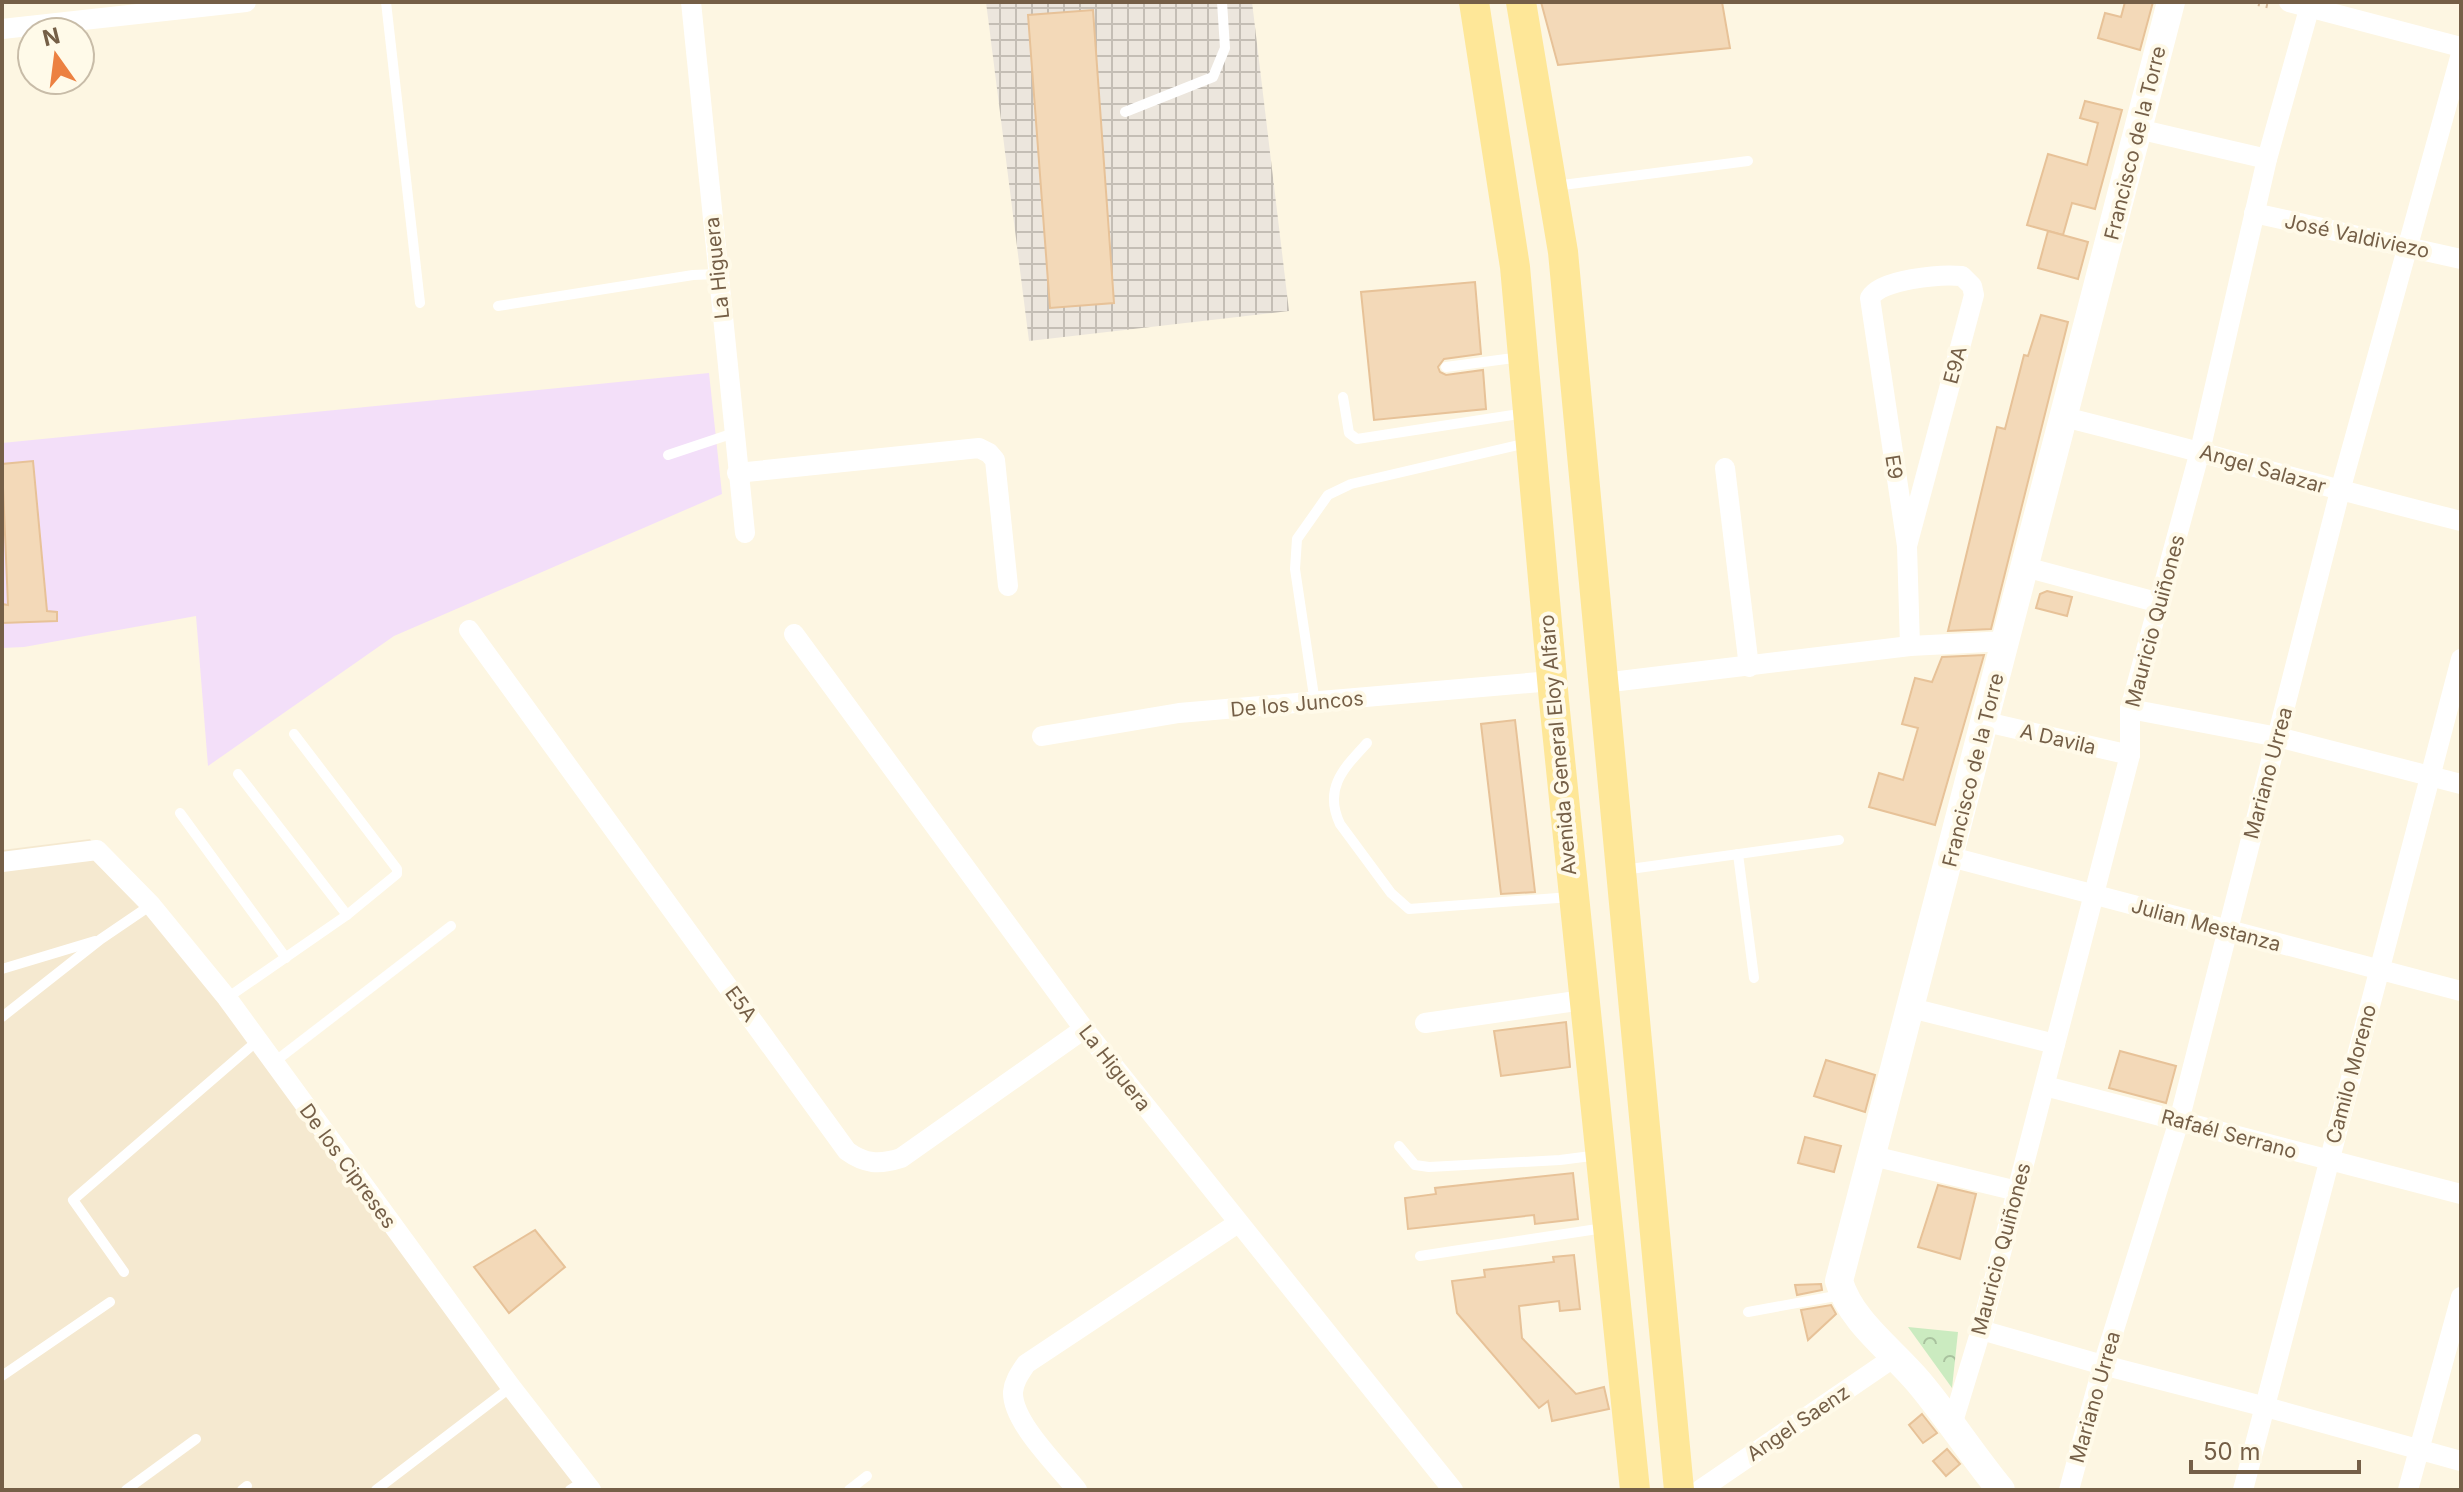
<svg xmlns="http://www.w3.org/2000/svg" width="2463" height="1492" viewBox="0 0 2463 1492" font-family="Inter,sans-serif">
  <defs>
    <pattern id="industrial-grid" width="8" height="8" patternUnits="userSpaceOnUse" patternTransform="scale(2)"><rect width="8" height="8" fill="#ece6dd"/><path d="M0 4h8M4 0v8" fill="none" stroke="#c4beb5"/></pattern>
    <pattern id="forest-crowns" width="20" height="18" patternUnits="userSpaceOnUse" patternTransform="scale(2)"><rect width="20" height="18" fill="#cbebc0"/><path d="M2 6a3 3 0 1 1 6 0M12 15a3 3 0 1 1 6 0" fill="none" stroke="#a9c29e"/></pattern>
  </defs>
  <rect width="100%" height="100%" fill="#fdf6e2"/>
  <polygon fill="#f5e9d0" points="90,839 222,1005 596,1490 2,1490 2,850"/>
  <polygon fill="url(#industrial-grid)" points="986,2 1252,2 1289,311 1029,341"/>
  <polygon fill="#f3dff9" points="709,373 722,494 394,636 208,766 196,616 24,647 2,648 2,443"/>
  <polygon fill="url(#forest-crowns)" points="1908,1327 1958,1332 1952,1388"/>
  <g fill="#f3d9b8" stroke="#e7c298" stroke-width="2">
    <polygon points="1541,2 1722,2 1730,48 1558,65"/>
    <polygon points="2125,2 2153,2 2140,50 2098,38 2105,13 2121,17"/>
    <polygon points="1093,10 1114,303 1050,308 1028,15"/>
    <polygon points="2085,101 2122,110 2095,209 2072,203 2063,235 2027,225 2048,154 2087,165 2098,123 2080,118"/>
    <polygon points="2048,231 2088,242 2078,279 2038,268"/>
    <polygon points="1475,282 1481,354 1444,359 1438,367 1440,372 1446,375 1483,370 1486,409 1374,420 1361,292"/>
    <polygon points="2041,315 2068,322 1991,629 1948,631 1997,427 2005,429 2024,355 2028,356"/>
    <polygon points="33,461 47,611 57,612 57,621 2,623 2,604 8,605 2,464"/>
    <polygon points="2047,591 2072,597 2067,616 2036,608 2040,594"/>
    <polygon points="1984,655 1935,825 1869,807 1879,773 1903,780 1918,728 1902,724 1915,678 1932,682 1942,657"/>
    <polygon points="1515,720 1535,892 1501,894 1481,724"/>
    <polygon points="1566,1022 1570,1067 1501,1076 1494,1031"/>
    <polygon points="2120,1051 2176,1066 2166,1103 2109,1088"/>
    <polygon points="1826,1060 1875,1075 1865,1112 1814,1096"/>
    <polygon points="1805,1137 1841,1146 1834,1172 1798,1163"/>
    <polygon points="1573,1173 1578,1219 1535,1224 1534,1215 1408,1229 1405,1198 1436,1194 1435,1188"/>
    <polygon points="1938,1185 1976,1194 1960,1259 1918,1247"/>
    <polygon points="535,1230 565,1267 509,1313 474,1267"/>
    <polygon points="1574,1255 1580,1309 1560,1311 1559,1301 1519,1306 1522,1338 1576,1394 1604,1387 1609,1409 1552,1421 1548,1401 1539,1408 1457,1313 1452,1281 1485,1277 1484,1270 1554,1262 1553,1257"/>
    <polygon points="1821,1284 1822,1290 1797,1295 1795,1285"/>
    <polygon points="1831,1305 1836,1314 1808,1340 1801,1310"/>
    <polygon points="1922,1414 1937,1433 1923,1443 1909,1425"/>
    <polygon points="1947,1449 1960,1464 1946,1476 1933,1461"/>
  </g>
  <g fill="none" stroke-linecap="round" stroke-linejoin="round">
    <polyline stroke="#d8bc9c" stroke-width="4" stroke-dasharray="2 6" stroke-linecap="butt" points="2258,4 2271,7"/>
    <g stroke="#fff" stroke-width="10">
      <polyline points="386,2 420,303"/>
      <polyline points="1125,112 1213,77 1225,48 1222,2"/>
      <polyline points="1555,186 1748,161"/>
      <polyline points="498,306 693,275 718,274"/>
      <polyline points="1446,367 1521,357"/>
      <polyline points="1343,397 1349,433 1357,439 1526,413"/>
      <polyline points="668,455 734,433"/>
      <polyline points="1315,703 1295,569 1297,539 1328,495 1351,484 1527,443"/>
      <path d="M1367 743C1344 768 1323 788 1340 824L1391 893 1409 909 1571 897"/>
      <polyline points="238,774 347,915"/>
      <polyline points="180,813 286,958"/>
      <polyline points="1738,854 1754,978"/>
      <polyline points="1623,870 1839,840"/>
      <polyline points="2,969 95,941"/>
      <polyline points="227,998 347,915 397,874 397,869 294,734"/>
      <polyline points="2,1017 101,939 151,905"/>
      <polyline points="273,1063 451,926"/>
      <polyline points="1399,1146 1415,1165 1429,1167 1560,1160 1599,1155"/>
      <polyline points="1420,1256 1604,1228"/>
      <polyline points="124,1272 73,1200 256,1042"/>
      <polyline points="1748,1312 1841,1295"/>
      <polyline points="2,1376 110,1302"/>
      <polyline points="126,1490 196,1439"/>
      <polyline points="242,1490 247,1486"/>
      <polyline points="376,1490 511,1387"/>
      <polyline points="570,1490 584,1481"/>
      <polyline points="849,1490 867,1476"/>
    </g>
    <g stroke="#fff" stroke-width="20">
      <polyline points="691,2 745,533"/>
      <polyline points="2289,2 2461,47"/>
      <polyline points="2,29 246,2"/>
      <polyline points="2138,129 2267,159"/>
      <polyline points="2254,213 2461,259"/>
      <path d="M2064 417C2197 450 2328 488 2461 521"/>
      <polyline points="1725,468 1749,667"/>
      <polyline points="737,473 979,448 989,453 995,460 1008,586"/>
      <path d="M1907 546 1974 295 1972 286 1962 276C1941 274 1880 279 1870 298L1907 546 1910 646"/>
      <polyline points="2025,567 2160,603"/>
      <path d="M469 630 847 1151C865 1164 879 1165 901 1158L1084 1029"/>
      <polyline points="794,634 1084,1029 1453,1490"/>
      <polyline points="1603,683 1910,646 2007,641"/>
      <polyline points="2130,709 2278,737 2461,784"/>
      <polyline points="1986,722 2130,755"/>
      <polyline points="1042,736 1179,713 1552,681"/>
      <polyline points="1951,857 2461,991"/>
      <polyline points="2,862 97,850 151,905 227,998 511,1387 591,1490"/>
      <polyline points="1911,1008 2055,1044"/>
      <polyline points="1425,1023 1583,1000"/>
      <polyline points="2045,1086 2461,1194"/>
      <polyline points="1873,1156 2017,1191"/>
      <polyline points="1981,1330 2103,1365 2266,1407 2461,1461"/>
      <polyline points="1952,1425 1981,1330 2130,755 2130,709 2200,451 2267,159 2311,2"/>
      <path d="M1077 1490C1058 1466 1012 1422 1013 1392 1014 1381 1020 1373 1026 1364L1238 1223"/>
      <polyline points="1700,1490 1896,1356"/>
      <polyline points="2069,1490 2103,1365 2179,1121 2340,491 2461,54"/>
      <polyline points="2243,1490 2461,659"/>
      <polyline points="2408,1490 2461,1297"/>
    </g>
    <path stroke="#fff" stroke-width="28" d="M2001 1490C1973 1456 1950 1420 1922 1386 1896 1353 1851 1323 1839 1281L2171 2"/>
    <g stroke="#fee798" stroke-width="30">
      <polyline points="1474,2 1515,267 1554,701 1635,1490"/>
      <polyline points="1521,2 1563,252 1679,1490"/>
    </g>
  </g>
  <g text-anchor="middle" dominant-baseline="central" stroke-width="8" stroke-linejoin="round" paint-order="stroke">
    <g font-size="20" fill="#755f47" stroke="#fffae9">
      <text transform="translate(2135 143) rotate(-76)">Francisco de la Torre</text>
      <text transform="translate(2357 236) rotate(12)">José Valdiviezo</text>
      <text transform="translate(717 268) rotate(-96)">La Higuera</text>
      <text transform="translate(1955 365) rotate(-75)">E9A</text>
      <text transform="translate(1894 467) rotate(81)">E9</text>
      <text transform="translate(2263 469) rotate(16)">Angel Salazar</text>
      <text transform="translate(2155 621) rotate(-75)">Mauricio Quiñones</text>
      <text transform="translate(1297 704) rotate(-5)">De los Juncos</text>
      <text transform="translate(2058 739) rotate(13)">A Davila</text>
      <text transform="translate(1558 745) rotate(-95)">Avenida General Eloy Alfaro</text>
      <text transform="translate(1973 770) rotate(-76)">Francisco de la Torre</text>
      <text transform="translate(2268 773) rotate(-75)">Mariano Urrea</text>
      <text transform="translate(2206 925) rotate(15)">Julian Mestanza</text>
      <text transform="translate(741 1004) rotate(54)">E5A</text>
      <text transform="translate(1115 1068) rotate(52)">La Higuera</text>
      <text transform="translate(2351 1074) rotate(-75)">Camilo Moreno</text>
      <text transform="translate(2229 1134) rotate(15)">Rafaél Serrano</text>
      <text transform="translate(348 1166) rotate(54)">De los Cipreses</text>
      <text transform="translate(2001 1249) rotate(-75)">Mauricio Quiñones</text>
      <text transform="translate(2095 1397) rotate(-74)">Mariano Urrea</text>
      <text transform="translate(1798 1423) rotate(-34)">Angel Saenz</text>
    </g>
  </g>
  <rect width="2463" height="1492" fill="none" stroke="#755f47" stroke-width="8"/>
  <g transform="translate(56 56) rotate(346)"><circle r="38" fill="#fffae9" stroke="#c8bca8" stroke-width="2"/>
  <path d="M0-6L14 30L0 20L-14 30Z" fill="#ec8142"/>
  <text y="-12" font-size="22" font-weight="bold" text-anchor="middle" fill="#755f47">N</text>
  </g>
  <path d="M2191 1460v12h168v-12" fill="none" stroke="#755f47" stroke-width="4"/>
  <text x="2203" y="1460" font-size="24" fill="#755f47" stroke="#fffae9" stroke-width="6" paint-order="stroke">50 m</text>
</svg>
